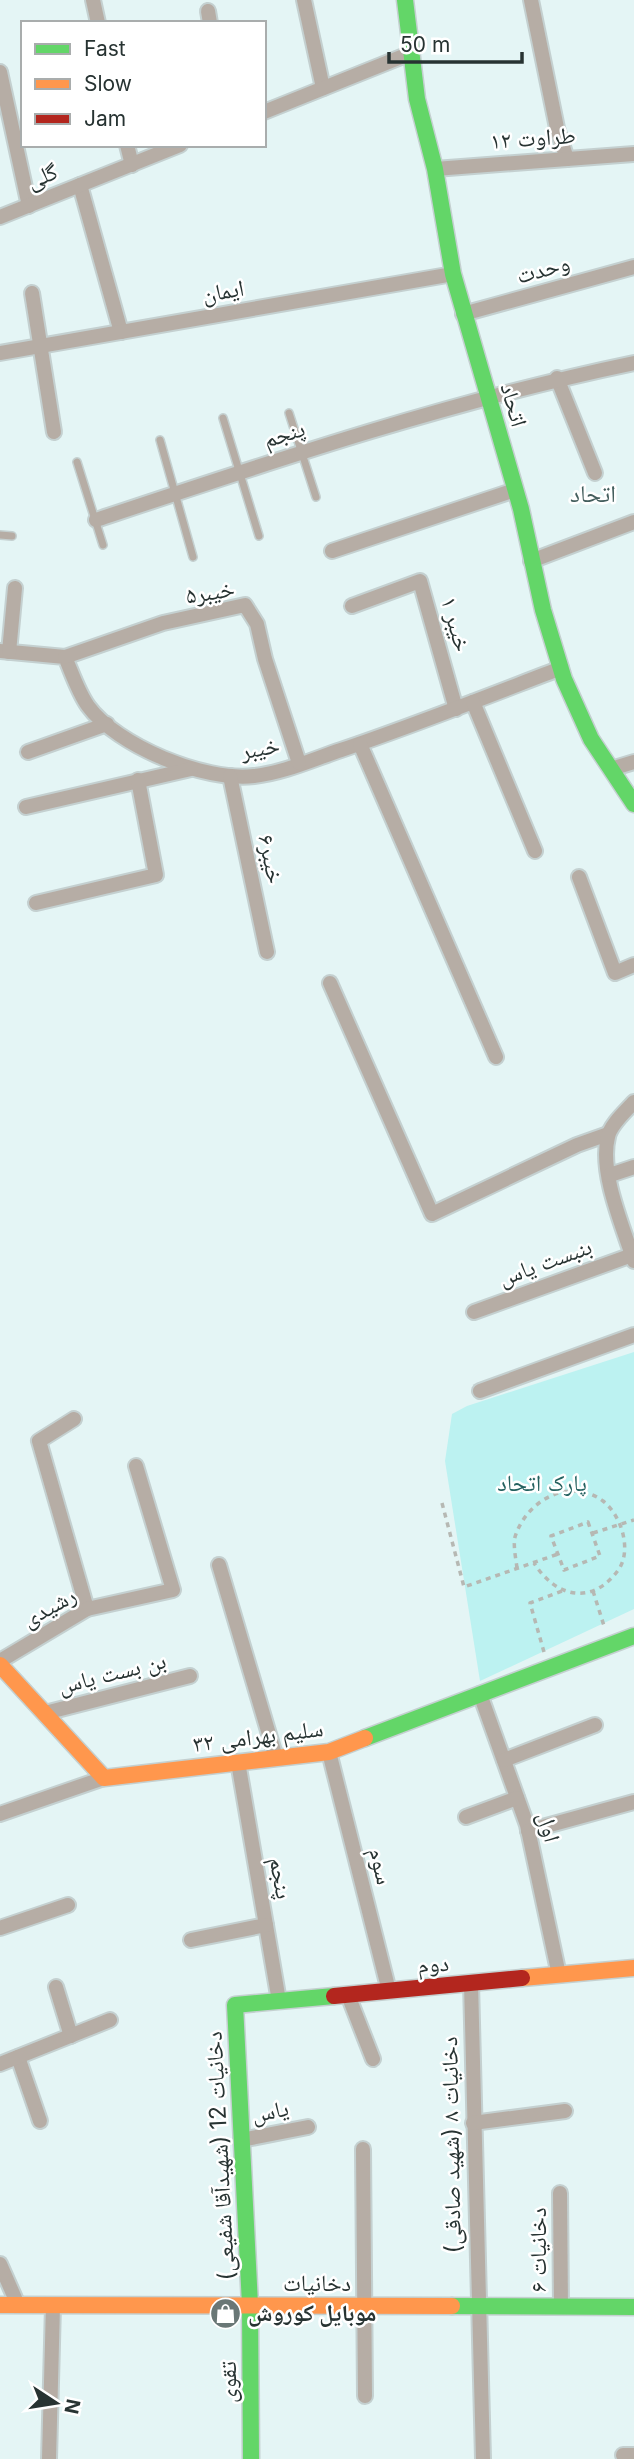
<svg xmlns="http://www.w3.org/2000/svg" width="634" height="2459" viewBox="0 0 634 2459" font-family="Inter,'Noto Naskh Arabic',sans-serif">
  <rect width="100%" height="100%" fill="#e4f5f5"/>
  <polygon fill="#bcf2f1" points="634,1352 634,1609 480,1681 445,1461 452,1414 467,1406"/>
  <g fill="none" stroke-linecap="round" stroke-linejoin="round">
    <defs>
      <g id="lane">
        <polyline points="289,413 316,497"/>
        <polyline points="223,418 259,536"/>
        <polyline points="160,440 193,557"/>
        <polyline points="77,462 103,545"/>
        <polyline points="0,535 12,536"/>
      </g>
      <g id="street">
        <polyline points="93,0 98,23"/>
        <polyline points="304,0 323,88"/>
        <polyline points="531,0 557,128 567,159"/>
        <polyline points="208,11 210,23"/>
        <polyline points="0,72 29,206"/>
        <polyline points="264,112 411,53"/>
        <polyline points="127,145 132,165"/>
        <polyline points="435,169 634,154"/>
        <polyline points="80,185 121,332"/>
        <polyline points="0,217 180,145"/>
        <polyline points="32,293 54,432"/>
        <polyline points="463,314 634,267"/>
        <polyline points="0,353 453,274"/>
        <polyline points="557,378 595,473"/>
        <path d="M96 520C273 461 451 401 634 363"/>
        <polyline points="332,551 515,490"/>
        <polyline points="531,561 634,522"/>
        <polyline points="352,606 420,581 456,709"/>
        <path d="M0 651 65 657C72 673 78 692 88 706 117 746 205 782 254 776 283 773 314 759 341 750 415 725 488 696 561 668"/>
        <polyline points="9,652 15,588"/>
        <polyline points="65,657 163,623 245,605 257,624 265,659 299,763"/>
        <polyline points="473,702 535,851"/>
        <polyline points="360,744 496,1057"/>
        <polyline points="28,752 107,724"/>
        <polyline points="611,769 634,762"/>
        <polyline points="230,776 267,952"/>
        <polyline points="26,807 191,769"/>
        <polyline points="579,877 615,973 634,965"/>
        <polyline points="36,903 156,875 138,780"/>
        <polyline points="330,983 432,1214 577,1145 608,1134"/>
        <path d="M634 1102C626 1111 610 1125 608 1137 599 1172 623 1227 634 1261"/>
        <polyline points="610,1175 634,1167"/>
        <polyline points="474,1312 632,1255"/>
        <polyline points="480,1391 634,1335"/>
        <polyline points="74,1419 39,1441 87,1609"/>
        <polyline points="219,1565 276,1758"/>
        <polyline points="0,1661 87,1609 173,1590 136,1466"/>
        <polyline points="480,1694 527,1825 559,1975"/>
        <polyline points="45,1713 190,1676"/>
        <polyline points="329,1752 389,1991"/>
        <polyline points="504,1760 595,1725"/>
        <polyline points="238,1762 279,2001"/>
        <polyline points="0,1814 104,1778"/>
        <polyline points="466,1817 517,1798"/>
        <polyline points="528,1831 634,1802"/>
        <polyline points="0,1928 68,1905"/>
        <polyline points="191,1940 266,1925"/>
        <polyline points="471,1983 483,2459"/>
        <polyline points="56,1987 71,2036"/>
        <polyline points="348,1995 373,2059"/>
        <polyline points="18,2057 40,2121"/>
        <polyline points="0,2064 110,2020"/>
        <polyline points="473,2123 565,2111"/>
        <polyline points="241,2140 308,2127"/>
        <polyline points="363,2149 365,2396"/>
        <polyline points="560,2193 561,2307"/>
        <polyline points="0,2264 18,2305"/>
        <polyline points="623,2455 634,2455"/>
        <polyline points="49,2459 53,2305"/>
      </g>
      <g id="fast">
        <polyline points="405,0 417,99 435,169 453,274 521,509 543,610 564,679 591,739 634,804"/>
        <polyline points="365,1738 634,1636"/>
        <polyline points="452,2306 634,2307"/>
        <polyline points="251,2459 250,2305 235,2005 334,1996"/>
      </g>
      <g id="slow">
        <polyline points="0,1665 104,1778 329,1752 365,1738"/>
        <polyline points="522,1978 634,1968"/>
        <polyline points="0,2305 452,2306"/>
      </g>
      <polyline id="jam" points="334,1996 522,1978"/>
    </defs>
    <use href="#lane" stroke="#c4d0d0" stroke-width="10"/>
    <use href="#street" stroke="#c4d0d0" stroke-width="18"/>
    <use href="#fast" stroke="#c4d0d0" stroke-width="19"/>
    <use href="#slow" stroke="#c4d0d0" stroke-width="19"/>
    <use href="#jam" stroke="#c4d0d0" stroke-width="19"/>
    <g stroke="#b6b8b3" stroke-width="3.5" stroke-dasharray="5 5" stroke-linecap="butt">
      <polyline points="442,1503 464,1587 558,1554"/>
      <polygon points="588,1522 600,1556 564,1570 551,1536"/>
      <polyline points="593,1533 634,1520"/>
      <path d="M517 1568C516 1559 513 1546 515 1537 526 1501 569 1476 603 1501 621 1515 632 1549 619 1569 593 1606 556 1598 534 1563"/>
      <polyline points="593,1591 605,1629"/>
      <polyline points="544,1652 530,1603 562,1591"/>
    </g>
    <use href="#lane" stroke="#b6ada5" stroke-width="7"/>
    <use href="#street" stroke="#b6ada5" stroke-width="14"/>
    <use href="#fast" stroke="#63d668" stroke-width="16"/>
    <use href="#slow" stroke="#ff974d" stroke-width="16"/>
    <use href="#jam" stroke="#b3261e" stroke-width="16"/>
  </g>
  <defs>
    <symbol id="shop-disc" viewBox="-11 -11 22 22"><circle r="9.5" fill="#697776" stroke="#fff"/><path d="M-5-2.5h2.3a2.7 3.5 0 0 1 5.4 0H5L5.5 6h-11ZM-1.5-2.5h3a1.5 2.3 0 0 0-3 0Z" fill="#fff"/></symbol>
  </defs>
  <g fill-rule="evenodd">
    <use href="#shop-disc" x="208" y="2296" width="35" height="35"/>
  </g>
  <g text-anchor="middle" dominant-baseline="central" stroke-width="5" stroke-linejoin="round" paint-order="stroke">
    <g font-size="23" fill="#273332" stroke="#fff">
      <text transform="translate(533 138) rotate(-4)">طراوت ۱۲</text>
      <text transform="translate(42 176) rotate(-22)">گلی</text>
      <text transform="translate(543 269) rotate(-15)">وحدت</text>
      <text transform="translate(223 291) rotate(-10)">ایمان</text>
      <text transform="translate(514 405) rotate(74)">اتحاد</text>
      <text transform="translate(284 434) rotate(-18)">پنجم</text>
      <text transform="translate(210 592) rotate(-9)">خیبر۵</text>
      <text transform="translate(456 624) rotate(74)">خیبر ۱</text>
      <text transform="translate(260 748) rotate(-10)">خیبر</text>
      <text transform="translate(271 859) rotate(78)">خیبر۶</text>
      <text transform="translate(545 1262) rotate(-20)">بنبست یاس</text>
      <text transform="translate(49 1607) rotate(-29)">رشیدی</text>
      <text transform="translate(112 1673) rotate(-14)">بن بست یاس</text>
      <text transform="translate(258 1736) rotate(-7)">سلیم بهرامی ۳۲</text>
      <text transform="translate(549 1827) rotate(75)">اول</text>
      <text transform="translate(381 1866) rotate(76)">سوم</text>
      <text transform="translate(281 1878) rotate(80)">پنجم</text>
      <text transform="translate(433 1964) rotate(-5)">دوم</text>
      <text transform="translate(270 2111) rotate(-11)">یاس</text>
      <text transform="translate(451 2145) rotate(-91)">دخانیات ۸ (شهید صادقی)</text>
      <text transform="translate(220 2156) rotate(-93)">دخانیات 12 (شهیدآقا شفیعی)</text>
      <text transform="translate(538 2250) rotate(-90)">دخانیات ۶</text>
      <text x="317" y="2283">دخانیات</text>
      <text transform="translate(228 2382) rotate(-90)">تقوی</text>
    </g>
    <g font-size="23" fill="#23615f" stroke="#fff">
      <text x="542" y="1483">پارک اتحاد</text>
    </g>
    <g font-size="23" font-weight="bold" fill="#273332" stroke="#fff" text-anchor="start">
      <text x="248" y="2313">موبایل کوروش</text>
    </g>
    <g font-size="24" fill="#435e5d" stroke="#fff">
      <text x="593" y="493">اتحاد</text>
    </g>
  </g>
  <rect x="21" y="21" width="245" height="126" fill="#ffffff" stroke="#a9adad" stroke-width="2"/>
  <rect x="35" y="44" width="35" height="10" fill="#63d668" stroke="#a9adad" stroke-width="2"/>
  <text x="84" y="56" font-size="21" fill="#273332">Fast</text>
  <rect x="35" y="79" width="35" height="10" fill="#ff974d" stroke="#a9adad" stroke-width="2"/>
  <text x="84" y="91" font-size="21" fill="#273332">Slow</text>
  <rect x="35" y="114" width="35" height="10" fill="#b3261e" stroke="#a9adad" stroke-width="2"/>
  <text x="84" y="126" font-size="21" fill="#273332">Jam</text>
  <g transform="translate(56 2403) rotate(102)" stroke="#ffffff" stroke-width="5" paint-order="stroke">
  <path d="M0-5L12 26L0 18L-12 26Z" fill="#273332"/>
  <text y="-10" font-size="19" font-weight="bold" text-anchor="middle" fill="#273332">N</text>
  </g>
  <path d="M389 52v10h133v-10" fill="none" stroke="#273332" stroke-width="3.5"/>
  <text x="400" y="52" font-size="21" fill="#273332" stroke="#ffffff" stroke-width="5" paint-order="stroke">50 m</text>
</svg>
